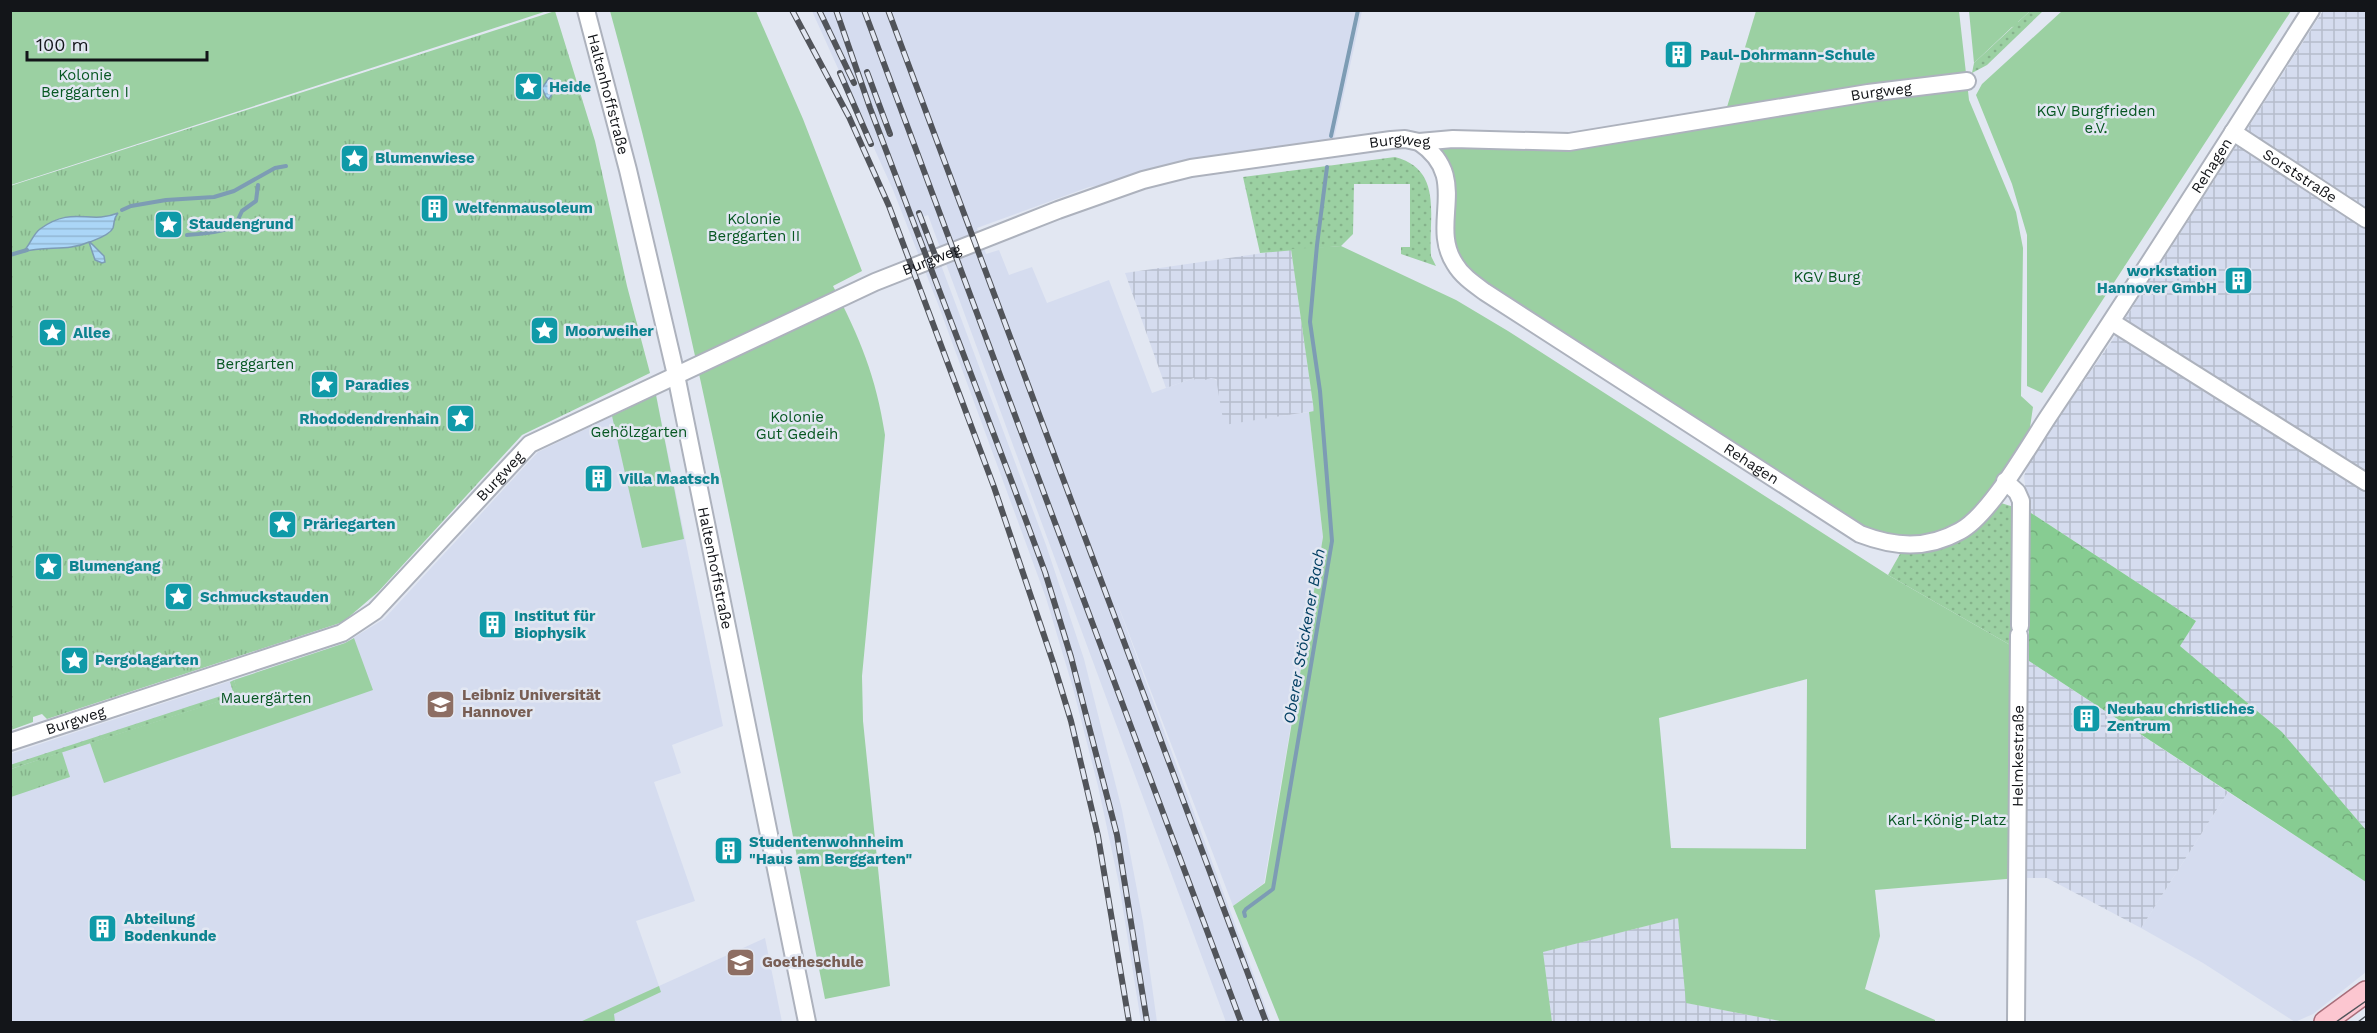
<svg xmlns="http://www.w3.org/2000/svg" width="2377" height="1033" viewBox="0 0 2377 1033" font-family="'Work Sans',sans-serif">
  <defs>
    <pattern id="industrial-grid" width="8" height="8" patternUnits="userSpaceOnUse" patternTransform="scale(1.5)"><rect width="8" height="8" fill="#d5dcef"/><path d="M0 4h8M4 0v8" fill="none" stroke="#b6bccc"/></pattern>
    <pattern id="grass-dots" width="8" height="8" patternUnits="userSpaceOnUse" patternTransform="scale(1.5)"><rect width="8" height="8" fill="#9bd0a2"/><path d="M2 2h.1M6 6h.1" fill="none" stroke="#85b28b" stroke-width="1.8" stroke-linecap="round"/></pattern>
    <pattern id="forest-crowns" width="20" height="18" patternUnits="userSpaceOnUse" patternTransform="scale(1.5)"><rect width="20" height="18" fill="#87cc92"/><path d="M2 6a3 3 0 1 1 6 0M12 15a3 3 0 1 1 6 0" fill="none" stroke="#74ae7d"/></pattern>
    <pattern id="park-tufts" width="24" height="20" patternUnits="userSpaceOnUse" patternTransform="scale(1.5)"><rect width="24" height="20" fill="#9bd0a2"/><path d="M3 7l-1-3M5 7V3M7 7l1-3M15 17l-1-3M17 17v-4M19 17l1-3" fill="none" stroke="#85b28b"/></pattern>
    <pattern id="water-rules" width="6" height="5" patternUnits="userSpaceOnUse" patternTransform="scale(1.5)"><rect width="6" height="5" fill="#abd6f7"/><path d="M0 2.5h6" fill="none" stroke="#92b7d3"/></pattern>
  </defs>
  <rect width="100%" height="100%" fill="#e2e7f2"/>
  <g fill="#d5dcef">
    <polygon points="812,11 1362,11 1334,139 1272,149 1182,161 1096,186 1089,187 977,228 986,254 999,250 1009,275 1032,267 1047,303 1109,280 1152,393 1194,378 1213,378 1218,382 1225,424 1309,412 1323,537 1264,883 1233,906 1113,592 1271,1022 1226,1022 928,215 923,217 1046,545 1084,659 1122,810 1143,922 1157,1022 1141,1022 1119,884 1098,786 1073,688 1046,598 938,304 893,190"/>
    <polygon points="656,395 723,726 672,745 681,773 654,782 695,901 636,921 659,986 765,938 782,1022 11,1022 10,754 345,643 384,619 538,452"/>
    <polygon points="2228,792 2366,882 2366,972 2313,1014 2295,1022 2203,963 2141,928"/>
  </g>
  <g fill="url(#industrial-grid)">
    <polygon points="2323,11 2366,11 2366,474 2125,319"/>
    <polygon points="1291,249 1314,411 1224,425 1216,379 1211,378 1196,383 1194,378 1166,388 1125,273"/>
    <polygon points="2120,329 2366,490 2366,830 2282,732 2179,646 2196,621 2028,511 2024,476 2031,458"/>
    <polygon points="2029,661 2228,792 2141,928 2047,878 2018,878 2020,701"/>
    <polygon points="1678,918 1687,1003 1785,1022 1552,1022 1542,952"/>
  </g>
  <g fill="url(#grass-dots)">
    <polygon points="2030,11 2043,11 1987,65 1972,73 1974,63"/>
    <path d="M1395 157C1444 170 1428 217 1431 256L1436 266 1401 254V247H1410V184H1354L1353 234 1341 246 1260 253 1243 177Z"/>
    <path d="M2001 503 2017 508 2012 646 1888 575 1900 554C1949 550 1969 540 2001 503Z"/>
    <polygon points="234,680 239,695 11,769 10,765 233,692 230,682"/>
  </g>
  <polygon fill="url(#forest-crowns)" points="2028,511 2196,621 2180,646 2282,732 2366,830 2366,882 2029,661"/>
  <g fill="url(#park-tufts)">
    <polygon points="555,11 595,141 627,286 650,373 522,435 378,592 343,622 47,719 42,714 33,717 33,722 11,730 10,186"/>
    <polygon points="62,752 70,777 11,797 11,769"/>
  </g>
  <g fill="#9bd0a2" fill-rule="evenodd">
    <polygon points="10,11 11,10 547,11 11,185"/>
    <path d="M610 11H756L803 119 862 271 833 286C860 338 876 376 885 435L862 676 863 721 890 986 825 999C759 668 700 336 610 11Z"/>
    <polygon points="1756,11 1959,11 1969,100 2016,212 2023,248 2021,396 2033,407 2027,448 2005,481 1945,538 1884,543 1453,263 1447,192 1418,143 1568,142 1724,110 1727,107"/>
    <polygon points="1969,11 1969,10 2030,11 2018,22 2018,26 2012,27 1974,63"/>
    <polygon points="2062,11 2291,11 2042,393 2027,386 2027,235 2012,184 1976,95 1982,84"/>
    <path d="M1341 246 1456 300 1508 331 1888 575 2012 646 2014 709 2010 765 2018 878 1875 890 1880 936 1865 989 1935 1020V1022H1785L1686 1003 1678 918 1543 952 1552 1022H1280L1233 906 1265 883 1323 537 1309 412 1314 411 1291 249ZM1807 679 1806 849 1671 848 1659 718Z"/>
    <polygon points="656,395 684,539 642,548 612,416"/>
    <polygon points="354,638 373,690 104,783 90,743 238,695 234,680 345,643"/>
    <polygon points="659,986 661,992 614,1014 615,1022 580,1022"/>
  </g>
  <g fill="url(#water-rules)" stroke="#7d9cb4" stroke-width="1.5">
    <polygon points="549,78 552,79 556,88 549,99 546,97 542,88"/>
    <path d="M118 213C113 219 115 221 113 228 110 235 97 239 90 242L104 256 105 262 102 263 95 260 89 242C68 252 45 245 23 252 30 245 33 234 40 229 73 205 89 225 118 213Z"/>
  </g>
  <g fill="none" stroke-linecap="round" stroke-linejoin="round">
    <g stroke="#7d9cb4" stroke-width="4">
      <polyline points="1331,136 1358,10"/>
      <polyline points="122,210 131,206 166,200 214,197 234,191 275,168 286,166"/>
      <path d="M187 235C199 234 227 232 235 226L242 211 256 201 258 185"/>
      <polyline points="10,255 27,250"/>
      <polyline points="1245,916 1244,912 1246,909 1273,889 1332,541 1320,391 1310,322 1317,245 1327,167"/>
    </g>
    <defs>
      <g id="minor">
        <path id="s1" d="M586 10 628 170 676 375 807 1022"/>
        <path id="s2" d="M2233 132 2366 219"/>
        <path id="s3" d="M1419 142C1472 178 1428 223 1455 264 1462 276 1474 284 1485 292L1860 534C1894 547 1926 550 1960 531 1990 515 2028 447 2048 417 2138 283 2224 146 2311 10"/>
        <polyline points="2112,322 2366,482"/>
        <polyline points="2005,481 2017,492 2021,501 2020,626"/>
        <path id="s4" d="M10 742 342 633 375 611 530 444 660 383 875 282 1058 210 1143 180 1191 168 1391 140 1405 139 1419 142 1453 139 1569 142 1868 93 1967 81"/>
        <path id="s5" d="M2016 1022 2019 635"/>
      </g>
      <polyline id="major" points="2325,1022 2366,992"/>
    </defs>
    <use href="#minor" stroke="#adb2bd" stroke-width="20"/>
    <use href="#major" stroke="#a96f7b" stroke-width="24"/>
    <use href="#minor" stroke="#fff" stroke-width="16"/>
    <use href="#major" stroke="#fcc6d0" stroke-width="21"/>
    <g stroke="#51545a" stroke-width="1.5">
      <polyline points="2336,1022 2366,1001"/>
      <polyline points="2358,1022 2366,1016"/>
    </g>
    <defs>
      <g id="rail">
        <polyline points="792,10 849,117 889,206 994,487 1053,662 1071,721 1098,836 1129,1022"/>
        <polyline points="819,10 854,83"/>
        <polyline points="836,10 870,108 1010,477 1045,572 1071,657 1117,835 1147,1022"/>
        <polyline points="864,10 1241,1022"/>
        <polyline points="888,10 1266,1022"/>
        <polyline points="867,72 890,134"/>
        <polyline points="840,73 871,144"/>
        <polyline points="919,213 935,255"/>
      </g>
    </defs>
    <use href="#rail" stroke="#51545a" stroke-width="6"/>
    <use href="#rail" stroke="#e2e7f2" stroke-width="4" stroke-dasharray="11" stroke-linecap="butt"/>
  </g>
  <defs>
    <symbol id="building-square" viewBox="-11 -11 22 22"><rect x="-9" y="-9" width="18" height="18" rx="4" fill="#0f9aa8" stroke="#e2e7f2"/><path d="M-4-6H4V6H1V3H-1V6H-4ZM-2.5-4.3h1.7v1.8h-1.7ZM.8-4.3h1.7v1.8H.8ZM-2.5-1h1.7V.8h-1.7ZM.8-1h1.7V.8H.8Z" fill="#fff"/></symbol>
    <symbol id="sight-square" viewBox="-11 -11 22 22"><rect x="-9" y="-9" width="18" height="18" rx="4" fill="#0f9aa8" stroke="#e2e7f2"/><path d="M0-6L1.8-2.2L6-1.7L2.9 1.2L3.7 5.4L0 3.3L-3.7 5.4L-2.9 1.2L-6-1.7L-1.8-2.2Z" fill="#fff"/></symbol>
    <symbol id="university-square" viewBox="-11 -11 22 22"><rect x="-9" y="-9" width="18" height="18" rx="4" fill="#8d6e63" stroke="#e2e7f2"/><path d="M0-5L7-2L0 1L-7-2ZM-4 1L0 2.5L4 1V4Q0 6-4 4Z" fill="#fff"/></symbol>
    <symbol id="school-square" viewBox="-11 -11 22 22"><rect x="-9" y="-9" width="18" height="18" rx="4" fill="#8d6e63" stroke="#e2e7f2"/><path d="M0-5L7-2L0 1L-7-2ZM-4 1L0 2.5L4 1V4Q0 6-4 4Z" fill="#fff"/></symbol>
  </defs>
  <g fill-rule="evenodd">
    <use href="#building-square" x="1662" y="38" width="33" height="33"/>
    <use href="#sight-square" x="512" y="70" width="33" height="33"/>
    <use href="#sight-square" x="338" y="142" width="33" height="33"/>
    <use href="#building-square" x="418" y="192" width="33" height="33"/>
    <use href="#sight-square" x="152" y="208" width="33" height="33"/>
    <use href="#building-square" x="2222" y="264" width="33" height="33"/>
    <use href="#sight-square" x="528" y="314" width="33" height="33"/>
    <use href="#sight-square" x="36" y="316" width="33" height="33"/>
    <use href="#sight-square" x="308" y="368" width="33" height="33"/>
    <use href="#sight-square" x="444" y="402" width="33" height="33"/>
    <use href="#building-square" x="582" y="462" width="33" height="33"/>
    <use href="#sight-square" x="266" y="508" width="33" height="33"/>
    <use href="#sight-square" x="32" y="550" width="33" height="33"/>
    <use href="#sight-square" x="162" y="580" width="33" height="33"/>
    <use href="#building-square" x="476" y="608" width="33" height="33"/>
    <use href="#sight-square" x="58" y="644" width="33" height="33"/>
    <use href="#university-square" x="424" y="688" width="33" height="33"/>
    <use href="#building-square" x="2070" y="702" width="33" height="33"/>
    <use href="#building-square" x="712" y="834" width="33" height="33"/>
    <use href="#building-square" x="86" y="912" width="33" height="33"/>
    <use href="#school-square" x="724" y="946" width="33" height="33"/>
  </g>
  <g text-anchor="middle" dominant-baseline="central" stroke-width="5" stroke-linejoin="round" paint-order="stroke">
    <g font-size="15" font-weight="bold" fill="#0d838f" stroke="#e2e7f2" text-anchor="start">
      <text x="1700" y="55">Paul-Dohrmann-Schule</text>
      <text x="549" y="87">Heide</text>
      <text x="375" y="158">Blumenwiese</text>
      <text x="455" y="208">Welfenmausoleum</text>
      <text x="189" y="224">Staudengrund</text>
      <text x="2217" y="271" text-anchor="end">workstation<tspan x="2217" dy="17">Hannover GmbH</tspan></text>
      <text x="565" y="331">Moorweiher</text>
      <text x="73" y="333">Allee</text>
      <text x="345" y="385">Paradies</text>
      <text x="439" y="419" text-anchor="end">Rhododendrenhain</text>
      <text x="619" y="479">Villa Maatsch</text>
      <text x="303" y="524">Präriegarten</text>
      <text x="69" y="566">Blumengang</text>
      <text x="200" y="597">Schmuckstauden</text>
      <text x="514" y="616">Institut für<tspan x="514" dy="17">Biophysik</tspan></text>
      <text x="95" y="660">Pergolagarten</text>
      <text x="2107" y="709">Neubau christliches<tspan x="2107" dy="17">Zentrum</tspan></text>
      <text x="749" y="842">Studentenwohnheim<tspan x="749" dy="17">"Haus am Berggarten"</tspan></text>
      <text x="124" y="919">Abteilung<tspan x="124" dy="17">Bodenkunde</tspan></text>
    </g>
    <g font-size="15" fill="#075722" stroke="#e2e7f2">
      <text x="85" y="75">Kolonie<tspan x="85" dy="17">Berggarten I</tspan></text>
      <text x="2096" y="111">KGV Burgfrieden<tspan x="2096" dy="17">e.V.</tspan></text>
      <text x="754" y="219">Kolonie<tspan x="754" dy="17">Berggarten II</tspan></text>
      <text x="1827" y="277">KGV Burg</text>
      <text x="255" y="364">Berggarten</text>
      <text x="797" y="417">Kolonie<tspan x="797" dy="17">Gut Gedeih</tspan></text>
      <text x="639" y="432">Gehölzgarten</text>
      <text x="266" y="698">Mauergärten</text>
      <text x="1947" y="820">Karl-König-Platz</text>
    </g>
    <g font-size="15" fill="#131519" stroke="#e2e7f2">
      <text stroke="none"><textPath href="#s4" startOffset="2031">Burgweg</textPath></text>
      <text stroke="none"><textPath href="#s1" startOffset="87">Haltenhoffstraße</textPath></text>
      <text stroke="none"><textPath href="#s4" startOffset="1545">Burgweg</textPath></text>
      <text stroke="none"><textPath href="#s3" startOffset="1170">Rehagen</textPath></text>
      <text stroke="none"><textPath href="#s2" startOffset="80">Sorststraße</textPath></text>
      <text stroke="none"><textPath href="#s4" startOffset="1059">Burgweg</textPath></text>
      <text stroke="none"><textPath href="#s3" startOffset="492">Rehagen</textPath></text>
      <text stroke="none"><textPath href="#s4" startOffset="573">Burgweg</textPath></text>
      <text stroke="none"><textPath href="#s1" startOffset="573">Haltenhoffstraße</textPath></text>
      <text stroke="none"><textPath href="#s4" startOffset="69">Burgweg</textPath></text>
      <text stroke="none"><textPath href="#s5" startOffset="266">Helmkestraße</textPath></text>
    </g>
    <g font-size="15" font-weight="bold" fill="#785e54" stroke="#e2e7f2" text-anchor="start">
      <text x="462" y="695">Leibniz Universität<tspan x="462" dy="17">Hannover</tspan></text>
      <text x="762" y="962">Goetheschule</text>
    </g>
    <g font-size="16" font-style="italic" fill="#023f62" stroke="#e2e7f2">
      <text transform="translate(1304 636) rotate(-80)">Oberer Stöckener Bach</text>
    </g>
  </g>
  <rect width="2377" height="1033" fill="none" stroke="#131519" stroke-width="24"/>
  <path d="M27 51v9h180v-9" fill="none" stroke="#131519" stroke-width="3"/>
  <text x="36" y="51" font-size="18" fill="#131519" stroke="#e2e7f2" stroke-width="4.5" paint-order="stroke">100 m</text>
</svg>
